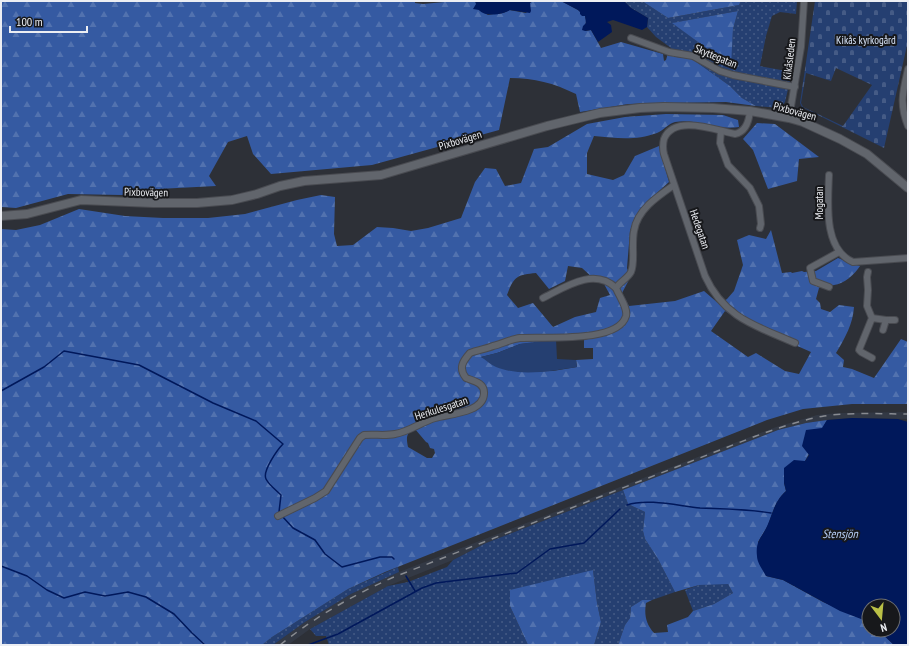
<svg xmlns="http://www.w3.org/2000/svg" width="909" height="646" viewBox="0 0 909 646" font-family="'PT Sans Narrow',sans-serif">
  <defs>
    <pattern id="green-dots" width="8" height="8" patternUnits="userSpaceOnUse"><rect width="8" height="8" fill="#253f71"/><path d="M2 2h.1M6 6h.1" fill="none" stroke="#455b86" stroke-width="1.8" stroke-linecap="round"/></pattern>
    <pattern id="forest-firs" width="22" height="20" patternUnits="userSpaceOnUse"><rect width="22" height="20" fill="#355aa2"/><path d="M5 1l3.5 6h-7zM16 11l3.5 6h-7z" fill="#5272af"/></pattern>
    <pattern id="cemetery-stones" width="16" height="16" patternUnits="userSpaceOnUse"><rect width="16" height="16" fill="#253f71"/><path d="M2 7V4a2 2 0 0 1 4 0v3zM10 15v-3a2 2 0 0 1 4 0v3z" fill="#455b86"/></pattern>
  </defs>
  <rect width="100%" height="100%" fill="#2d3037"/>
  <polygon fill="#333945" points="908,412 908,419 852,418 827,420 806,423 778,430 486,543 453,560 388,586 310,629 288,645 273,645 305,622 351,594 399,572 776,427 817,415 838,413"/>
  <g fill="url(#green-dots)" fill-rule="evenodd">
    <path d="M624 1H642L668 18 739 5 741 1H797L796 14 780 12 772 16 766 36 760 66 792 72 785 102 780 108 756 106 742 98 730 86 692 59 676 57 668 53 671 48 656 37 647 27 648 18 631 8ZM738 11 733 29 730 66 673 23Z"/>
    <polygon points="623,490 628,504 645,512 643,531 645,539 658,559 675,592 652,600 642,600 631,607 630,618 625,625 618,645 594,645 601,622 597,603 593,570 510,606 528,645 329,645 326,636 316,636 310,629 388,586 408,582 447,567 453,560 486,543"/>
    <polygon points="398,567 399,572 351,594 305,622 273,645 262,645 272,637 348,589"/>
    <polygon points="714,583 728,584 733,593 714,604 693,611 685,590 699,585"/>
  </g>
  <g fill="url(#forest-firs)" fill-rule="evenodd">
    <path d="M1 1H415V3L423 4 455 1H475L479 10 488 15C496 13 503 15 509 10L526 13 530 9V3L532 1H561L578 10 585 16 586 20 585 31 591 30 601 48 621 42 663 54 664 61 666 60 668 53 676 57 692 59 730 86 742 98 756 106 726 102 670 103 628 104 580 112 576 94C553 83 535 78 510 78L499 130 372 165 271 174 253 154 247 136 228 142 209 176 216 186 158 189 122 195 68 194 16 208 1 207Z"/>
    <polygon points="642,1 741,1 739,5 668,18"/>
    <polygon points="738,11 733,29 731,66 672,23"/>
    <path d="M666 114 723 115 738 120 739 127C717 131 697 118 675 122 669 123 664 130 657 133 635 141 616 138 594 136L587 153V174L613 180 624 175 635 156 659 146 669 182 649 200 633 222 630 231 627 268 630 278 622 293 629 306 675 301 704 291 719 304 727 299 734 291 743 265 737 240 749 235 766 239 771 230 782 273 791 272 792 273 802 271 804 272 816 271 838 258 853 264 860 266C855 274 844 284 834 285 831 286 827 284 824 284L819 288 816 299 820 303 821 309 830 312 839 305 854 307C853 324 845 338 836 353L844 360 843 367 852 369 874 378 901 339 908 342V404H852L803 409 767 420 385 572 348 589 272 637 262 645H1V229L16 230 40 225 79 209 125 216 163 218H208L245 214 297 200 321 195 335 197 334 234 337 246 353 245 377 227 393 228 411 231 428 228 461 218 475 182 485 168 496 169 505 186 521 183 534 149 548 147 587 124 625 117ZM568 266 582 268 593 278 604 284 610 295 600 298 596 312 575 317 553 327 533 303 518 308 507 295C514 276 517 275 536 273L549 289 565 281ZM725 311 747 324 811 352 799 374 785 371 756 353 748 357 711 331ZM584 338V348H593V359L576 360 577 367 553 371 521 372 481 357 497 353 520 344ZM415 429 426 442 428 443 430 448 434 449 435 453 432 458H427L408 447C406 437 406 433 415 429Z"/>
    <polygon points="757,123 775,124 819,157 799,159 797,181 768,189 753,150 743,139"/>
    <path d="M827 420 805 461 784 483 786 491C775 501 773 512 768 525 765 531 761 536 758 542L766 576 783 580 823 602 869 622V630H878L894 645H618L625 625 630 618 631 607 642 600H652L646 603C644 615 646 624 654 633L668 632 667 625 688 617 693 611 714 604 733 593 728 584 699 585 675 592 658 559 645 539 643 531 645 512 628 504 623 490 778 430 806 423Z"/>
    <polygon points="593,570 597,603 601,622 594,645 528,645 510,606 510,590"/>
  </g>
  <path fill="url(#cemetery-stones)" fill-rule="evenodd" d="M815 1H908V41L884 148 802 107 800 103ZM836 68 872 85 843 126 803 107 801 103 806 73 831 81Z"/>
  <path fill="#253f71" d="M556 339 557 359 576 360 577 367C551 371 521 377 496 367 491 365 486 360 481 357L497 353 520 344Z"/>
  <g fill="#00185b">
    <path d="M475 1H532L530 3 531 11 530 13 510 10C503 15 484 17 479 10L473 9 476 4Z"/>
    <polygon points="561,1 624,1 631,8 648,18 647,27 642,30 613,20 607,22 611,25 612,32 598,42 591,30 585,31 582,30 583,26 586,23 585,16 582,16 580,14 580,12 578,10"/>
    <path d="M852 418 898 419 908 422V645H894L878 630H893V606H869V622L840 611 783 580 766 576C763 570 757 563 757 556 755 540 763 537 768 524 773 512 775 501 786 491L784 483V468L794 460 805 461 809 455 802 446 806 430 822 428 827 420Z"/>
  </g>
  <g fill="none" stroke-linecap="round" stroke-linejoin="round">
    <g stroke="#00185b" stroke-width="1.5">
      <path d="M1 391 44 367 64 351 139 365 213 403 256 421 283 444C278 449 262 471 266 479 269 485 277 491 281 495L279 512"/>
      <path d="M627 505C647 498 679 506 700 508 724 509 748 509 771 513"/>
      <polyline points="282,516 293,528 315,540 325,554 342,567 380,557 392,557 394,559"/>
      <polyline points="1,566 27,576 47,590 64,598 85,592 105,596 128,592 146,597 174,614 192,633 205,645"/>
      <polyline points="406,576 415,591"/>
      <polyline points="308,645 338,634 422,588 436,583 517,573 550,549 584,543 620,509"/>
    </g>
    <defs>
      <g id="minor">
        <polyline points="631,38 669,52 693,56 720,71 733,75 795,87"/>
        <path d="M908 69C903 91 899 104 908 126"/>
        <path d="M750 111C749 121 746 132 735 134 715 130 674 114 664 139 663 143 663 150 664 154L705 276C724 318 756 326 795 343"/>
        <polyline points="789,118 801,47 804,1"/>
        <polyline points="721,131 720,143 728,165 750,188 759,206 761,224 760,228"/>
        <path d="M829 175C828 203 823 249 853 262L908 258"/>
        <polyline points="868,272 867,277 868,290 867,306 872,318 859,350 861,352 872,358"/>
        <polyline points="829,287 813,281 810,268 839,252"/>
        <path d="M543 298C565 287 594 267 616 288"/>
        <polyline points="872,318 886,320 895,320"/>
        <polyline points="883,330 886,320"/>
        <path d="M278 516 315 498 326 491 360 438 364 435C374 434 385 436 395 434 409 432 421 422 435 418 448 414 483 413 484 394 485 383 474 381 466 378 458 368 463 361 470 353 478 350 486 349 493 346 502 344 511 339 520 338 542 336 618 344 626 316 628 308 619 296 616 288 620 282 628 278 631 272 634 265 633 254 633 247 633 242 633 236 634 231 637 210 658 196 674 185"/>
      </g>
      <polyline id="tertiary" points="1,216 27,214 81,200 153,203 197,203 232,200 257,194 280,186 304,181 381,175 547,126 600,113 640,108 664,107 713,108 750,111 789,118 803,122 840,139 867,154 908,188"/>
    </defs>
    <use href="#minor" stroke="#494b51" stroke-width="8"/>
    <use href="#tertiary" stroke="#494b51" stroke-width="10"/>
    <use href="#minor" stroke="#61656c" stroke-width="6"/>
    <use href="#tertiary" stroke="#61656c" stroke-width="8"/>
    <path stroke="#888b91" stroke-width="1.5" stroke-dasharray="7 7" stroke-linecap="butt" d="M280 645C315 617 353 595 394 577L756 436C778 428 801 420 824 416 852 412 880 414 908 414"/>
  </g>
  <g text-anchor="middle" dominant-baseline="central" stroke-width="4" stroke-linejoin="round" paint-order="stroke">
    <g font-size="11" fill="#d8e4f8" stroke="#17181b">
      <text x="866" y="40">Kikås kyrkogård</text>
    </g>
    <g font-size="11" fill="#eceef3" stroke="#17181b">
      <text transform="translate(716 56) rotate(22)">Skyttegatan</text>
      <text transform="translate(789 59) rotate(-83)">Kikåsleden</text>
      <text transform="translate(795 111) rotate(15)">Pixbovägen</text>
      <text transform="translate(460 140) rotate(-17)">Pixbovägen</text>
      <text transform="translate(146 192) rotate(1)">Pixbovägen</text>
      <text transform="translate(819 203) rotate(-90)">Mogatan</text>
      <text transform="translate(700 229) rotate(71)">Hedegatan</text>
      <text transform="translate(441 408) rotate(-18)">Herkulesgatan</text>
    </g>
    <g font-size="12" font-style="italic" fill="#b7cef6" stroke="#17181b">
      <text x="840" y="533">Stensjön</text>
    </g>
  </g>
  <rect width="909" height="646" fill="none" stroke="#eceef3" stroke-width="4"/>
  <g transform="translate(881 618) rotate(164)"><circle r="19" fill="#17181b" stroke="#6c6e71"/>
  <path d="M0-3L7 15L0 10L-7 15Z" fill="#bac046"/>
  <text y="-6" font-size="11" font-weight="bold" text-anchor="middle" fill="#eceef3">N</text>
  </g>
  <path d="M10 26v6h77v-6" fill="none" stroke="#eceef3" stroke-width="2"/>
  <text x="16" y="26" font-size="12" fill="#eceef3" stroke="#17181b" stroke-width="3" paint-order="stroke">100 m</text>
</svg>
